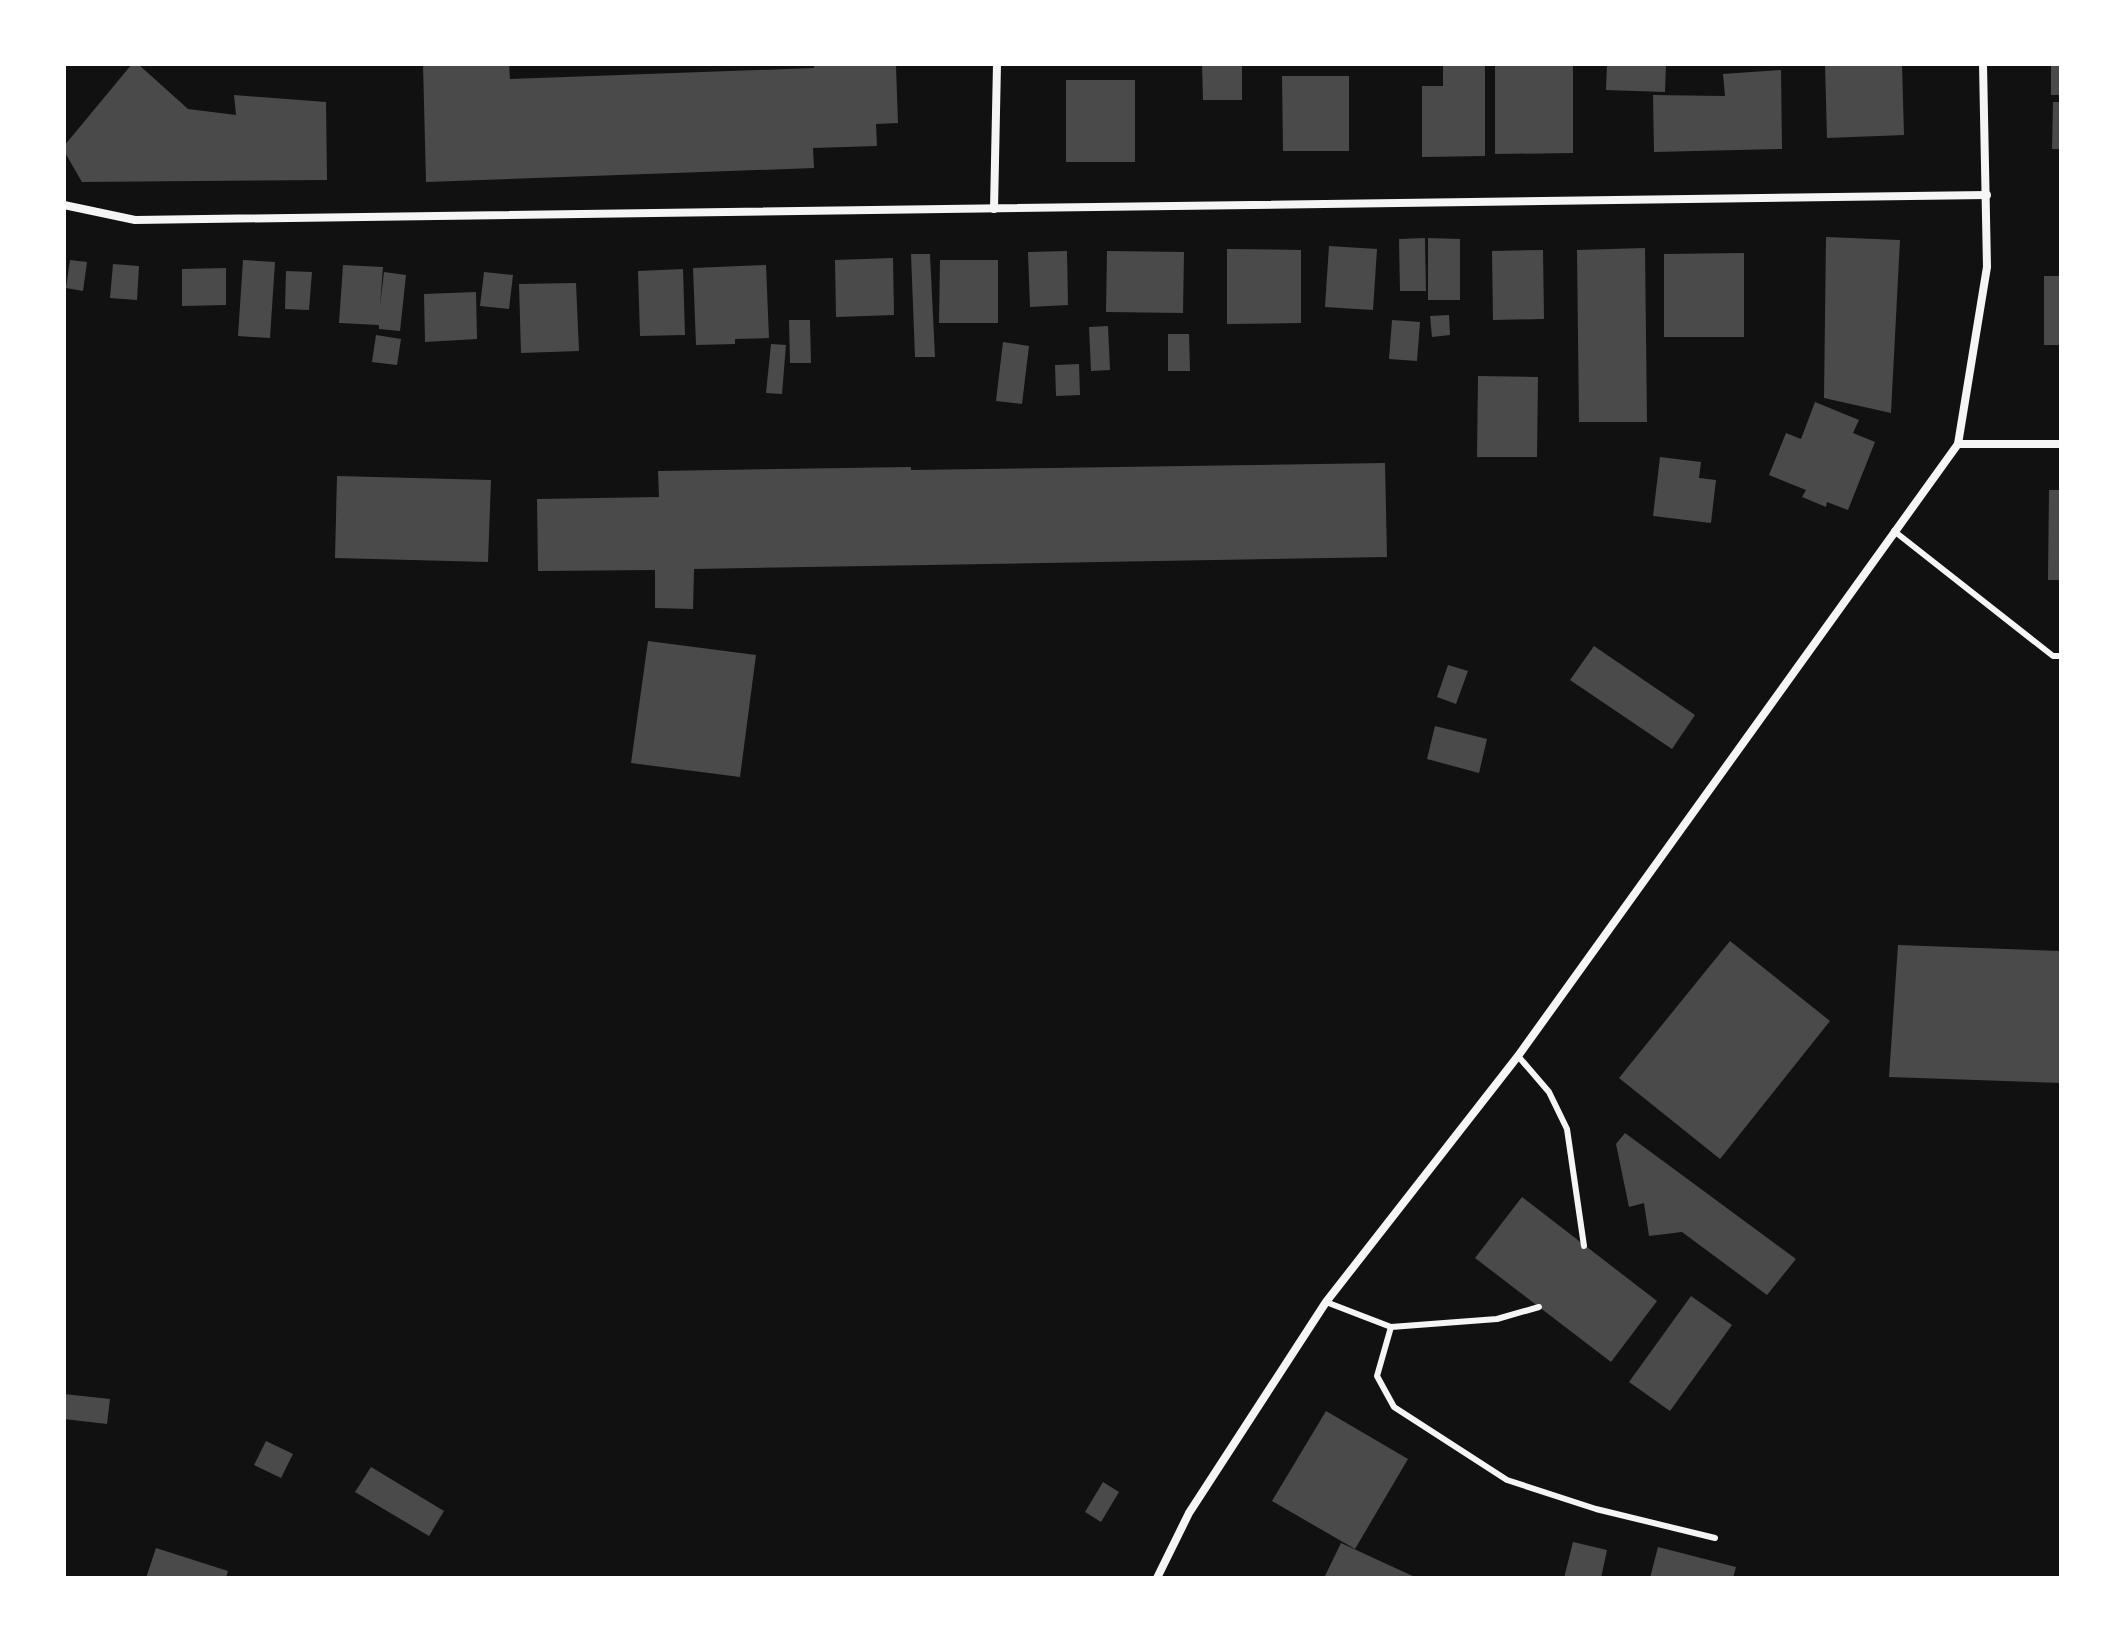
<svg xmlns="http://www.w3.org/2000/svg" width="2125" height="1642" viewBox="0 0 2125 1642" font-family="Roboto,sans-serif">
  <rect width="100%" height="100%" fill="#111"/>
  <g fill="#4a4a4a">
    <polygon points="132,64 138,64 188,109 236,115 234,95 326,102 327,180 82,182 64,151 64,146"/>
    <polygon points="423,64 509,64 510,79 814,68 814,64 896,66 898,123 876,124 877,146 813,148 814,168 426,182"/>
    <polygon points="1202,64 1242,64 1242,100 1203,100"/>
    <polygon points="1443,64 1485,64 1485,156 1422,157 1422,86 1443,86"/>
    <polygon points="1495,64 1573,64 1573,153 1495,154"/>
    <polygon points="1607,64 1666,64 1665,92 1606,90"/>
    <polygon points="1825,64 1902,64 1904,135 1827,138"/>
    <rect x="2051" y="64" width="10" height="31"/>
    <polygon points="1781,70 1782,149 1654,152 1653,95 1725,96 1723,74"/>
    <polygon points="1282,76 1349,76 1349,151 1283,151"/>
    <rect x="1066" y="80" width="69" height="82"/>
    <polygon points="2053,102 2061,102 2061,149 2052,149"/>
    <polygon points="1826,237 1900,240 1891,413 1824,398"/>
    <polygon points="1425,238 1426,291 1400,291 1399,239"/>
    <polygon points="1428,238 1460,239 1460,300 1428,300"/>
    <polygon points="1329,246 1377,249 1373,310 1325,307"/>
    <polygon points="1645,248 1647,422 1579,422 1577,250"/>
    <polygon points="1227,249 1301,250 1301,323 1227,324"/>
    <polygon points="1543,250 1544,319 1493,320 1492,251"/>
    <polygon points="1067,251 1068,305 1030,307 1028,252"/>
    <polygon points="1107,251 1184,252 1183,313 1106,312"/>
    <polygon points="1744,253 1744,337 1664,337 1664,254"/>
    <polygon points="911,254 930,254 935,357 915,357"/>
    <polygon points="893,258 894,315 836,317 835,260"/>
    <polygon points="70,260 87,262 83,291 66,288"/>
    <polygon points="243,260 275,262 270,338 238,336"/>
    <polygon points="940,260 998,260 998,323 939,323"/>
    <polygon points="113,264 139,266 137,300 110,298"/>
    <polygon points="343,265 383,267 380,306 384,272 406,275 400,331 379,329 379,325 339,323"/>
    <polygon points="766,265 769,338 735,339 735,344 696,345 693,268"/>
    <polygon points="226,268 226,305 182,306 182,269"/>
    <polygon points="683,269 685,335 640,336 638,271"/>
    <polygon points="286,271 312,272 309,310 285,309"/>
    <polygon points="484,272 513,275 509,309 480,306"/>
    <rect x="2044" y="276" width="17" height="69"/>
    <polygon points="576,283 579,351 521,353 519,284"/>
    <polygon points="476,292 477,339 425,342 424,294"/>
    <polygon points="1449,315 1450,335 1432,337 1430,316"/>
    <polygon points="789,320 810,320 811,363 790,363"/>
    <polygon points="1392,320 1420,322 1417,361 1389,359"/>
    <polygon points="1108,326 1110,370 1091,371 1089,327"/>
    <polygon points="1168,334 1189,334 1190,371 1168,371"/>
    <polygon points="376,335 401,339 397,365 372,362"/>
    <polygon points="1003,342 1029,346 1022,404 996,401"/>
    <polygon points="771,344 786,345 782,394 766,393"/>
    <polygon points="1079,364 1080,395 1056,396 1055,365"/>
    <polygon points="1478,376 1538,377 1537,457 1477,457"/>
    <polygon points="1815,402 1859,420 1853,433 1875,442 1848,510 1827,502 1826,507 1802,497 1806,490 1769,475 1786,433 1801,439"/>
    <polygon points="1660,457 1701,462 1699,478 1716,480 1711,523 1653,516"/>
    <polygon points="1385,463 1387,557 694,569 693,609 655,608 655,570 538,571 537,499 659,497 658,471 911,467 911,470"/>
    <polygon points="337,476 491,480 488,562 335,558"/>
    <polygon points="2049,490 2061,490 2061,580 2048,580"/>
    <polygon points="648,641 756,655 740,777 631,763"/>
    <polygon points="1594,646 1695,715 1672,749 1570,680"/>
    <polygon points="1448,665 1468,671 1456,704 1437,697"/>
    <polygon points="1435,726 1487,739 1479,773 1427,759"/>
    <polygon points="1730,941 1830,1021 1720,1159 1619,1078"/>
    <polygon points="1898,945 2061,951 2061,1083 1889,1077"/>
    <polygon points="1625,1133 1796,1259 1767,1295 1682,1232 1649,1236 1644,1203 1629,1207 1616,1144"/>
    <polygon points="1522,1197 1657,1301 1611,1362 1475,1258"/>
    <polygon points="1691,1296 1732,1325 1670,1411 1629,1382"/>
    <polygon points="64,1394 110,1399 107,1424 64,1419"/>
    <polygon points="1326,1411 1408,1459 1355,1549 1272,1501"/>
    <polygon points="266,1441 293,1454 281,1478 254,1465"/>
    <polygon points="371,1467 444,1511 429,1536 355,1492"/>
    <polygon points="1103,1482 1119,1492 1101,1522 1085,1512"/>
    <polygon points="1573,1542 1607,1550 1601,1578 1564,1578"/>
    <polygon points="1341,1543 1354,1549 1417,1578 1324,1578"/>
    <polygon points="1658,1547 1736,1567 1733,1578 1650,1578"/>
    <polygon points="156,1548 228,1571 226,1578 146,1578"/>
  </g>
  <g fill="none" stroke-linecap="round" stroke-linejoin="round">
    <g stroke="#f5f5f5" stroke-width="6">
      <polyline points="1894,531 2053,656 2061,656"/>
      <polyline points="1518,1056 1549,1092 1567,1129 1584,1246"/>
      <polyline points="1326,1302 1391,1327 1497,1319 1539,1307"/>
      <polyline points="1391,1327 1377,1376 1394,1407 1507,1480 1596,1509 1715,1538"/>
    </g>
    <g stroke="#f5f5f5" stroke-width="8">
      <polyline points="64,205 135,220 1987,195"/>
      <polyline points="994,209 997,64"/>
      <polyline points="1958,444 2061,444"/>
      <polyline points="1157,1578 1189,1513 1326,1302 1518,1056 1958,444 1987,267 1983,64"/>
    </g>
  </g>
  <rect width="2125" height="1642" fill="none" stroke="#ffffff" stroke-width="132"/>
</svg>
